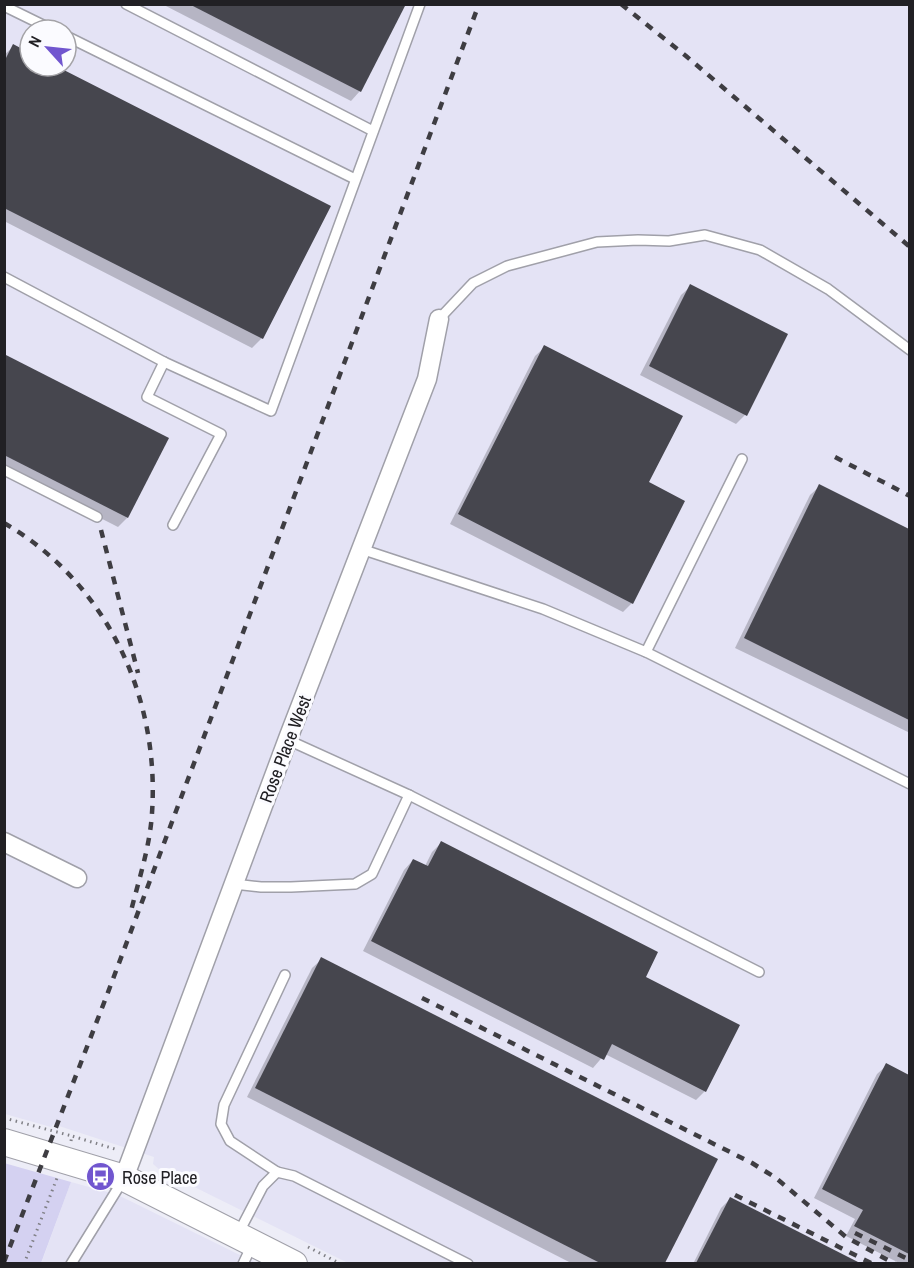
<svg xmlns="http://www.w3.org/2000/svg" width="914" height="1268" viewBox="0 0 914 1268" font-family="'Archivo Narrow',sans-serif">
  <rect width="100%" height="100%" fill="#ededf7"/>
  <g fill="#e4e3f5" fill-rule="evenodd">
    <path d="M4 5H909V1263H348L160 1170 153 1164 154 1157 53 1124 51 1127 5 1114ZM30 30H66V66H30Z"/>
    <polygon points="71,1182 118,1195 256,1263 41,1264"/>
  </g>
  <polygon fill="#d4d1f1" points="4,1163 71,1182 41,1263 5,1263"/>
  <g fill="#0003">
    <polygon points="162,4 404,4 360,91 351,101"/>
    <polygon points="14,46 30,54 30,66 53,66 329,206 262,338 252,348 4,221 4,55"/>
    <polygon points="691,286 745,415 736,424 640,375 681,295"/>
    <polygon points="545,347 647,483 632,603 623,612 450,524 535,356"/>
    <polygon points="4,356 127,518 118,527 4,469"/>
    <polygon points="820,486 910,530 910,733 735,648 810,495"/>
    <polygon points="441,843 644,978 705,1091 696,1100 605,1054 593,1068 363,951 404,870 413,860 425,866 432,852"/>
    <polygon points="322,959 716,1160 663,1264 573,1264 247,1097 312,968"/>
    <polygon points="887,1065 910,1077 910,1264 901,1264 846,1236 855,1219 814,1198 877,1074"/>
    <polygon points="730,1199 856,1264 693,1264 721,1208"/>
  </g>
  <g fill="#46464e">
    <polygon points="189,4 406,4 361,92"/>
    <polygon points="13,44 30,53 30,66 56,66 331,206 263,339 4,208 4,62"/>
    <polygon points="690,284 788,334 747,416 649,366"/>
    <polygon points="544,345 683,416 649,482 685,501 633,604 458,514"/>
    <polygon points="4,354 169,438 128,518 4,455"/>
    <polygon points="819,484 909,529 909,720 744,638"/>
    <polygon points="441,841 658,952 646,977 740,1025 706,1092 612,1044 604,1060 371,941 413,859 428,866"/>
    <polygon points="321,957 718,1159 665,1263 600,1263 255,1088"/>
    <polygon points="886,1063 909,1075 909,1254 854,1226 863,1210 822,1189"/>
    <polygon points="730,1197 860,1263 696,1263"/>
  </g>
  <g fill="none" stroke-linecap="round" stroke-linejoin="round">
    <defs>
      <g id="lane">
        <polyline points="126,4 373,131"/>
        <polyline points="4,6 53,30"/>
        <polyline points="66,36 355,179"/>
        <polyline points="4,277 164,362 271,411 420,4"/>
        <polyline points="439,319 473,283 507,266 597,242 638,240 669,241 705,235 760,250 828,289 910,350"/>
        <polyline points="164,362 147,397 221,434 173,525"/>
        <polyline points="4,470 97,517"/>
        <polyline points="361,549 543,609 646,652 910,784"/>
        <polyline points="646,652 742,459"/>
        <polyline points="409,795 759,972"/>
        <polyline points="234,884 261,887 291,887 355,884 372,874 409,795 288,740"/>
        <polyline points="277,1172 230,1141 221,1124 224,1105 285,975"/>
        <polyline points="238,1234 263,1186 277,1172 294,1176 468,1264"/>
        <polyline points="71,1264 123,1180"/>
        <polyline points="243,1264 252,1245"/>
      </g>
      <g id="street">
        <polyline points="4,842 77,878"/>
        <polyline points="124,1178 289,736 427,379 439,319"/>
      </g>
      <polyline id="secondary" points="4,1142 124,1178 294,1264"/>
    </defs>
    <use href="#lane" stroke="#a0a0a9" stroke-width="12"/>
    <use href="#street" stroke="#a0a0a9" stroke-width="21"/>
    <use href="#secondary" stroke="#a0a0a9" stroke-width="28"/>
    <g stroke="#808086" stroke-width="3" stroke-dasharray="1.5 4.5" stroke-linecap="butt">
      <polyline points="4,1118 72,1136"/>
      <polyline points="71,1141 72,1136 118,1150"/>
      <polyline points="308,1247 341,1264"/>
      <polyline points="24,1264 57,1178"/>
    </g>
    <use href="#lane" stroke="#fff" stroke-width="9"/>
    <use href="#street" stroke="#fff" stroke-width="18"/>
    <use href="#secondary" stroke="#fff" stroke-width="26"/>
    <g stroke="#3e3d42" stroke-width="4.5" stroke-dasharray="8 8" stroke-linecap="butt">
      <polyline points="621,4 686,56 910,247"/>
      <polyline points="835,457 910,496"/>
      <path d="M4 523C106 582 160 696 152 813 150 846 139 879 131 911"/>
      <polyline points="101,530 138,673"/>
      <polyline points="422,998 752,1163 776,1178 846,1237 895,1264"/>
      <polyline points="735,1195 873,1264"/>
      <polyline points="855,1233 910,1260"/>
      <polyline points="4,1262 107,995 479,4"/>
    </g>
  </g>
  <defs>
    <symbol id="bus-disc" viewBox="-11 -11 22 22"><circle r="9.5" fill="#7156cf" stroke="#fbfbff"/><path d="M-5-6H5V4H4V6H2V4H-2V6H-4V4H-5ZM-3.5-4V0h7V-4ZM-3.5 1.2v1.5H-2V1.2ZM2 1.2v1.5H3.5V1.2Z" fill="#fff"/></symbol>
  </defs>
  <g fill-rule="evenodd">
    <use href="#bus-disc" x="84" y="1160" width="33" height="33"/>
  </g>
  <g text-anchor="middle" dominant-baseline="central" stroke-width="6" stroke-linejoin="round" paint-order="stroke">
    <g font-size="18" fill="#212024" stroke="#fbfbff">
      <text transform="translate(285 749) rotate(-69)">Rose Place West</text>
    </g>
    <g font-size="18" fill="#212024" stroke="#fbfbff" text-anchor="start">
      <text x="122" y="1177">Rose Place</text>
    </g>
  </g>
  <rect width="914" height="1268" fill="none" stroke="#212024" stroke-width="12"/>
  <g transform="translate(48 48) rotate(297)"><circle r="28" fill="#fbfbff" stroke="#a4a3a7" stroke-width="1.5"/>
  <path d="M0-4.5L10 22L0 15L-10 22Z" fill="#7156cf"/>
  <text y="-9" font-size="16" font-weight="bold" text-anchor="middle" fill="#212024">N</text>
  </g>
</svg>
